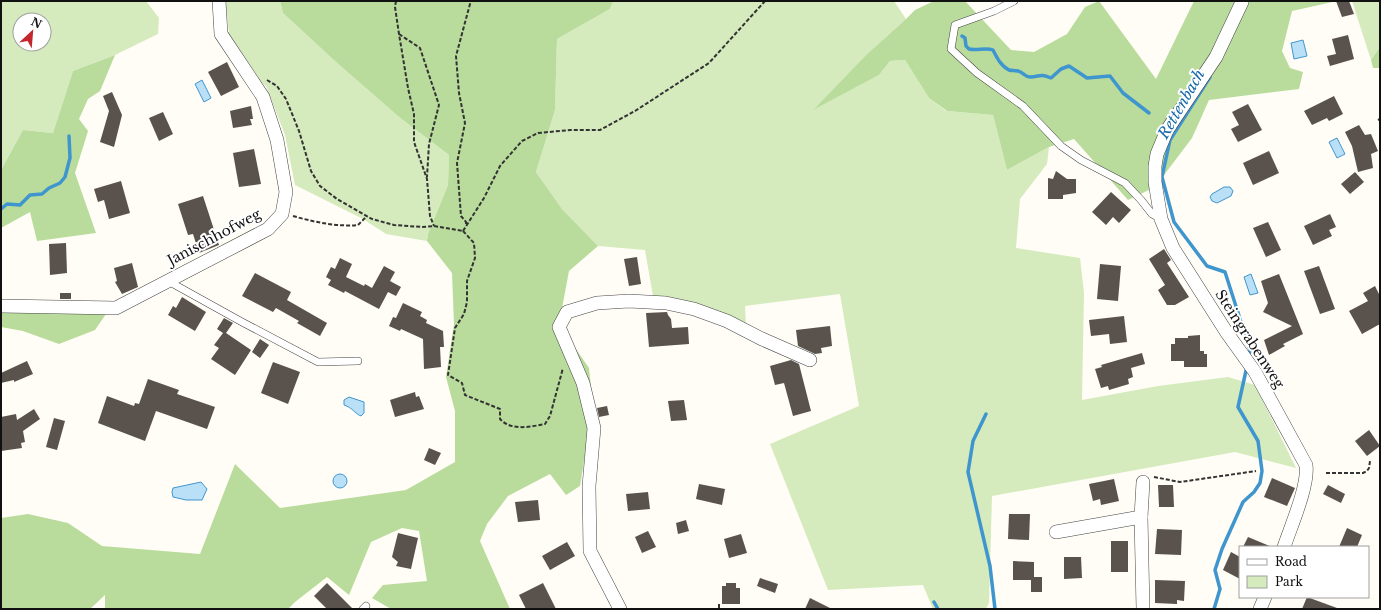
<svg xmlns="http://www.w3.org/2000/svg" width="1381" height="610" viewBox="0 0 1381 610" font-family="'Libre Baskerville',serif">
  <rect width="100%" height="100%" fill="#fffdf5"/>
  <g fill="#d5ebbd" fill-rule="evenodd">
    <path d="M1 1H146L159 18 158 34 115 55 73 71 53 133 23 130 1 170ZM20 20H44V44H20Z"/>
    <polygon points="225,1 280,1 283,13 336,62 399,117 449,155 448,185 428,234 427,241 386,234 363,219 295,185 285,135 266,86 246,72 221,34 229,32"/>
    <polygon points="613,1 894,1 906,19 866,55 814,109 879,75 890,61 905,60 929,98 946,111 993,115 1007,170 1049,147 1047,164 1020,199 1016,248 1080,258 1084,293 1082,400 1158,386 1228,377 1255,385 1296,468 1235,452 992,496 989,603 986,609 933,609 923,585 828,590 770,444 859,406 840,294 745,306 746,326 653,296 645,250 598,246 562,209 536,172 555,110 557,39 610,9"/>
    <polygon points="1352,1 1380,2 1380,47 1371,60"/>
  </g>
  <g fill="#b9dc9c">
    <polygon points="280,1 613,1 610,9 557,39 555,110 536,172 562,209 598,246 569,271 560,319 569,339 589,368 593,405 580,486 566,495 550,474 508,496 487,524 480,541 510,609 391,609 372,598 383,585 427,581 419,531 402,528 371,542 349,595 327,577 295,602 288,609 105,609 105,595 90,609 1,609 1,518 28,514 68,523 102,546 200,554 235,464 280,508 406,490 455,462 455,411 446,377 454,324 452,273 427,241 428,234 448,185 449,155 399,117 336,62 283,13"/>
    <polygon points="934,1 965,1 1011,50 1034,52 1067,34 1085,7 1099,1 1156,79 1194,1 1337,1 1292,11 1282,51 1290,68 1303,72 1299,89 1209,100 1192,138 1155,187 1128,200 1074,139 1049,147 1007,170 993,115 947,111 929,98 905,60 890,61 879,75 813,110 866,55 906,19 915,10"/>
    <polygon points="1380,47 1380,68 1373,68 1371,60"/>
    <polygon points="115,55 100,91 88,99 79,119 88,131 75,173 96,233 37,241 30,212 1,228 1,170 23,130 53,133 73,71"/>
    <polygon points="1,310 106,314 95,330 59,344 23,331 1,327"/>
  </g>
  <g fill="#b9e0f7" stroke="#3f96cf">
    <polygon points="1303,40 1307,56 1294,59 1291,43"/>
    <polygon points="202,80 211,98 204,102 195,84"/>
    <polygon points="1337,138 1345,154 1337,158 1329,142"/>
    <polygon points="1224,187 1230,187 1233,191 1231,196 1217,203 1212,201 1210,197 1212,194"/>
    <polygon points="1251,274 1258,293 1250,295 1244,277"/>
    <path d="M349 397 364 402V413L361 416C354 413 353 408 344 405V400Z"/>
    <circle cx="340" cy="481" r="7"/>
    <polygon points="201,482 207,489 202,500 186,500 173,497 172,492 173,488"/>
  </g>
  <g fill="none" stroke-linecap="round" stroke-linejoin="round">
    <g stroke="#3f96cf" stroke-width="3.5">
      <path d="M962 36 965 38 966 46 969 49C977 51 986 47 993 50 997 58 1001 66 1009 70 1012 71 1015 70 1018 71 1023 72 1025 77 1030 77 1040 77 1039 73 1051 78L1061 69 1069 66 1087 78 1110 76 1123 93 1149 113"/>
      <polyline points="1210,77 1170,140 1162,177 1174,222 1207,266 1225,272 1250,350 1249,356"/>
      <polyline points="1,209 7,204 20,205 30,195 42,194 49,188 60,183 65,177 70,158 69,136"/>
      <polyline points="986,414 973,441 968,472 990,566 995,609"/>
      <polyline points="934,602 938,609"/>
      <polyline points="1214,609 1220,589 1215,570 1222,549 1243,502 1254,492 1260,483 1262,471 1258,441 1238,407 1247,366"/>
    </g>
  </g>
  <g fill="#5a524d">
    <polygon points="1336,1 1349,1 1354,14 1342,17"/>
    <polygon points="1348,35 1354,59 1330,66 1327,56 1336,54 1332,39"/>
    <polygon points="227,62 239,87 221,96 208,72"/>
    <polygon points="112,92 122,115 114,147 100,142 109,111 103,96"/>
    <polygon points="1334,96 1343,114 1329,121 1327,118 1312,125 1304,111"/>
    <polygon points="1248,104 1262,130 1238,142 1231,129 1239,125 1232,112"/>
    <polygon points="251,106 253,119 250,119 252,125 233,128 230,111"/>
    <polygon points="163,112 173,134 159,141 149,118"/>
    <polygon points="1359,125 1365,135 1371,134 1378,151 1371,154 1373,168 1358,172 1352,146 1345,132"/>
    <polygon points="254,149 261,184 239,187 233,153"/>
    <polygon points="1269,151 1279,173 1253,185 1243,163"/>
    <polygon points="1056,171 1067,179 1076,179 1076,193 1063,195 1063,199 1048,199 1048,178 1053,179"/>
    <polygon points="1355,172 1364,182 1350,194 1341,184"/>
    <polygon points="121,181 130,213 109,219 104,200 98,202 94,189"/>
    <polygon points="1111,192 1131,210 1119,223 1113,217 1106,225 1092,212"/>
    <polygon points="203,196 219,245 199,253 193,234 188,235 178,204"/>
    <polygon points="1330,214 1336,227 1329,230 1332,236 1313,245 1304,226"/>
    <polygon points="1268,222 1281,250 1266,257 1253,228"/>
    <polygon points="66,243 67,273 50,275 49,244"/>
    <polygon points="1164,249 1171,260 1167,263 1189,297 1175,305 1167,305 1158,290 1165,285 1149,259"/>
    <polygon points="637,257 641,284 629,286 624,259"/>
    <polygon points="340,258 352,264 346,277 364,286 365,284 372,288 384,266 395,272 390,281 401,287 396,296 388,292 379,309 345,291 344,293 328,285 331,280 326,277 331,267 335,269"/>
    <polygon points="132,263 138,287 122,294 115,282 117,281 114,268"/>
    <polygon points="1100,264 1121,266 1118,301 1097,299"/>
    <polygon points="1319,266 1335,309 1320,314 1304,271"/>
    <polygon points="255,273 291,292 287,300 327,323 320,336 297,323 299,321 276,308 273,312 242,296"/>
    <polygon points="1279,274 1303,334 1283,344 1285,346 1269,355 1264,340 1292,326 1263,312 1268,303 1261,281"/>
    <polygon points="1375,286 1380,296 1380,324 1362,334 1349,311 1368,301 1363,293"/>
    <rect x="60" y="293" width="11" height="6"/>
    <polygon points="182,297 206,312 195,331 168,315 173,306 176,308"/>
    <polygon points="403,303 422,312 420,316 427,320 426,323 443,331 444,347 440,347 441,367 424,369 423,339 401,329 400,331 389,326 393,317 396,318"/>
    <polygon points="667,312 668,315 671,319 672,328 688,327 689,344 649,347 646,313"/>
    <polygon points="1124,316 1127,342 1110,344 1109,334 1091,336 1089,320"/>
    <polygon points="224,318 233,323 226,333 251,350 235,375 211,359 219,348 214,345 223,333 217,329"/>
    <polygon points="830,326 832,346 821,348 822,353 815,354 798,346 796,330"/>
    <polygon points="1200,335 1200,351 1204,351 1204,354 1207,354 1207,367 1184,367 1184,361 1171,361 1171,344 1175,344 1175,338 1188,338 1188,336"/>
    <polygon points="260,339 269,345 260,358 252,352"/>
    <polygon points="1142,353 1145,364 1131,368 1133,377 1128,379 1129,384 1109,390 1108,386 1101,388 1095,369 1102,367 1101,365"/>
    <polygon points="791,360 799,364 811,411 793,416 784,383 775,385 770,366"/>
    <polygon points="27,361 33,374 14,382 14,380 1,383 1,373"/>
    <polygon points="273,362 300,372 288,404 261,393"/>
    <polygon points="148,379 179,390 177,394 215,407 207,429 156,411 145,441 98,423 107,396 134,406 135,403 139,404"/>
    <polygon points="415,392 416,397 419,396 424,409 395,417 390,400"/>
    <polygon points="684,400 687,420 671,421 668,401"/>
    <polygon points="607,406 609,415 599,417 597,408"/>
    <polygon points="34,409 40,419 23,431 25,442 21,443 22,448 1,451 1,417 16,414 17,420"/>
    <polygon points="54,418 65,421 57,450 46,447"/>
    <polygon points="1369,430 1380,446 1367,456 1355,441"/>
    <polygon points="429,448 441,453 435,465 424,460"/>
    <polygon points="1272,478 1295,488 1287,506 1264,497"/>
    <polygon points="1114,479 1119,501 1101,505 1100,499 1093,501 1089,484"/>
    <polygon points="699,484 725,489 722,505 696,499"/>
    <polygon points="1158,485 1173,485 1174,507 1159,507"/>
    <polygon points="1328,485 1345,494 1341,503 1323,494"/>
    <polygon points="648,492 650,509 628,511 626,494"/>
    <polygon points="538,500 540,520 518,522 515,502"/>
    <polygon points="1009,514 1030,514 1029,540 1008,539"/>
    <polygon points="686,520 689,531 678,534 676,523"/>
    <polygon points="1347,528 1362,535 1357,547 1339,547"/>
    <polygon points="1157,529 1182,530 1181,555 1155,554"/>
    <polygon points="648,531 656,547 642,553 635,537"/>
    <polygon points="398,533 418,538 411,569 396,566 398,562 392,557"/>
    <polygon points="741,534 747,553 729,558 724,539"/>
    <polygon points="1248,537 1272,547 1243,547"/>
    <rect x="1111" y="541" width="17" height="31"/>
    <polygon points="567,542 575,556 550,570 542,556"/>
    <polygon points="1231,552 1240,557 1240,579 1223,570"/>
    <polygon points="1064,557 1081,557 1082,578 1064,579"/>
    <polygon points="1013,561 1034,562 1034,577 1042,577 1042,592 1031,592 1031,580 1013,580"/>
    <polygon points="760,578 778,584 775,593 757,586"/>
    <polygon points="1155,580 1185,581 1184,601 1177,600 1177,604 1155,603"/>
    <polygon points="327,583 353,609 327,609 314,596"/>
    <polygon points="543,583 556,609 526,609 519,595"/>
    <polygon points="726,583 736,583 736,588 740,588 740,604 722,604 722,586 726,586"/>
    <polygon points="1307,597 1337,608 1337,609 1302,609"/>
    <polygon points="810,598 832,609 805,609"/>
  </g>
  <g fill="none" stroke-linecap="round" stroke-linejoin="round">
    <defs>
      <g id="service">
        <polyline points="1014,1 994,11 955,25 951,49 977,73 1023,106 1061,146 1081,160 1125,183 1141,200 1152,214 1161,219"/>
        <polyline points="168,281 242,322 318,362 358,361"/>
        <polyline points="363,609 366,606"/>
      </g>
      <g id="minor">
        <path d="M1242 2 1216 57 1167 130 1157 154 1155 166V182L1161 219 1173 248 1227 333 1255 372 1306 465C1309 485 1291 526 1284 547"/>
        <polyline points="1,306 116,308 268,229 282,214 286,192 277,140 263,97 221,34 219,1"/>
        <polyline points="1143,482 1141,517 1143,609"/>
        <polyline points="1056,532 1141,517"/>
        <polyline points="620,609 590,551 589,486 594,428 583,383 559,327 567,312 597,303 629,301 666,303 694,309 727,321 762,339 810,360"/>
        <polyline points="1260,609 1265,597"/>
      </g>
    </defs>
    <use href="#service" stroke="#444" stroke-width="8"/>
    <use href="#minor" stroke="#444" stroke-width="14"/>
    <g stroke="#333" stroke-width="2" stroke-dasharray="4 2" stroke-linecap="butt">
      <polyline points="396,1 395,7 399,34 408,88 414,114 414,142 427,179 430,216 434,226"/>
      <polyline points="399,34 420,48 439,105 429,144 427,177"/>
      <polyline points="267,80 277,86 286,99 299,131 311,171 320,186 337,199 372,219 394,225 422,227 434,226 463,231"/>
      <polyline points="1378,120 1380,119"/>
      <path d="M293 216C314 222 337 227 358 225L367 216"/>
      <polyline points="466,224 466,222 461,216 457,163 465,123 459,93 456,56 470,4 470,1"/>
      <polyline points="463,231 484,198 500,166 522,141 538,133 570,130 600,130 635,111 709,63 765,1"/>
      <path d="M463 231 474 243 475 258 467 281V302L464 314 455 328 448 375 462 383 465 395 500 409V419C511 431 530 427 545 424L550 416 563 368"/>
      <polyline points="1326,473 1363,473 1367,471 1369,468 1370,461"/>
      <polyline points="1154,477 1180,482 1256,471"/>
      <polyline points="719,604 719,609"/>
    </g>
    <use href="#service" stroke="#fff" stroke-width="7"/>
    <use href="#minor" stroke="#fff" stroke-width="13"/>
  </g>
  <g text-anchor="middle" dominant-baseline="central" stroke-width="4" stroke-linejoin="round" paint-order="stroke">
    <g font-size="14" fill="#111" stroke="#fff">
      <text transform="translate(214 237) rotate(-28)">Janischhofweg</text>
      <text transform="translate(1250 339) rotate(57)">Steingrabenweg</text>
    </g>
    <g font-size="15" font-style="italic" fill="#1768a6" stroke="#fff">
      <text transform="translate(1181 104) rotate(-60)">Rettenbach</text>
    </g>
  </g>
  <rect width="1381" height="610" fill="none" stroke="#111111" stroke-width="4"/>
  <rect x="1239" y="546" width="130" height="52" fill="#ffffff" stroke="#a0a0a0"/>
  <rect x="1247" y="559" width="20" height="6" fill="#ffffff" stroke="#a0a0a0"/>
  <text x="1275" y="566" font-size="12" fill="#111111">Road</text>
  <rect x="1247" y="576" width="20" height="12" fill="#d5ebbd" stroke="#a0a0a0"/>
  <text x="1275" y="586" font-size="12" fill="#111111">Park</text>
  <g transform="translate(32 32) rotate(26)"><circle r="19" fill="#ffffff" stroke="#a0a0a0"/>
  <path d="M0-3L7 15L0 10L-7 15Z" fill="#c4262e"/>
  <text y="-6" font-size="11" font-weight="bold" text-anchor="middle" fill="#111111">N</text>
  </g>
</svg>
